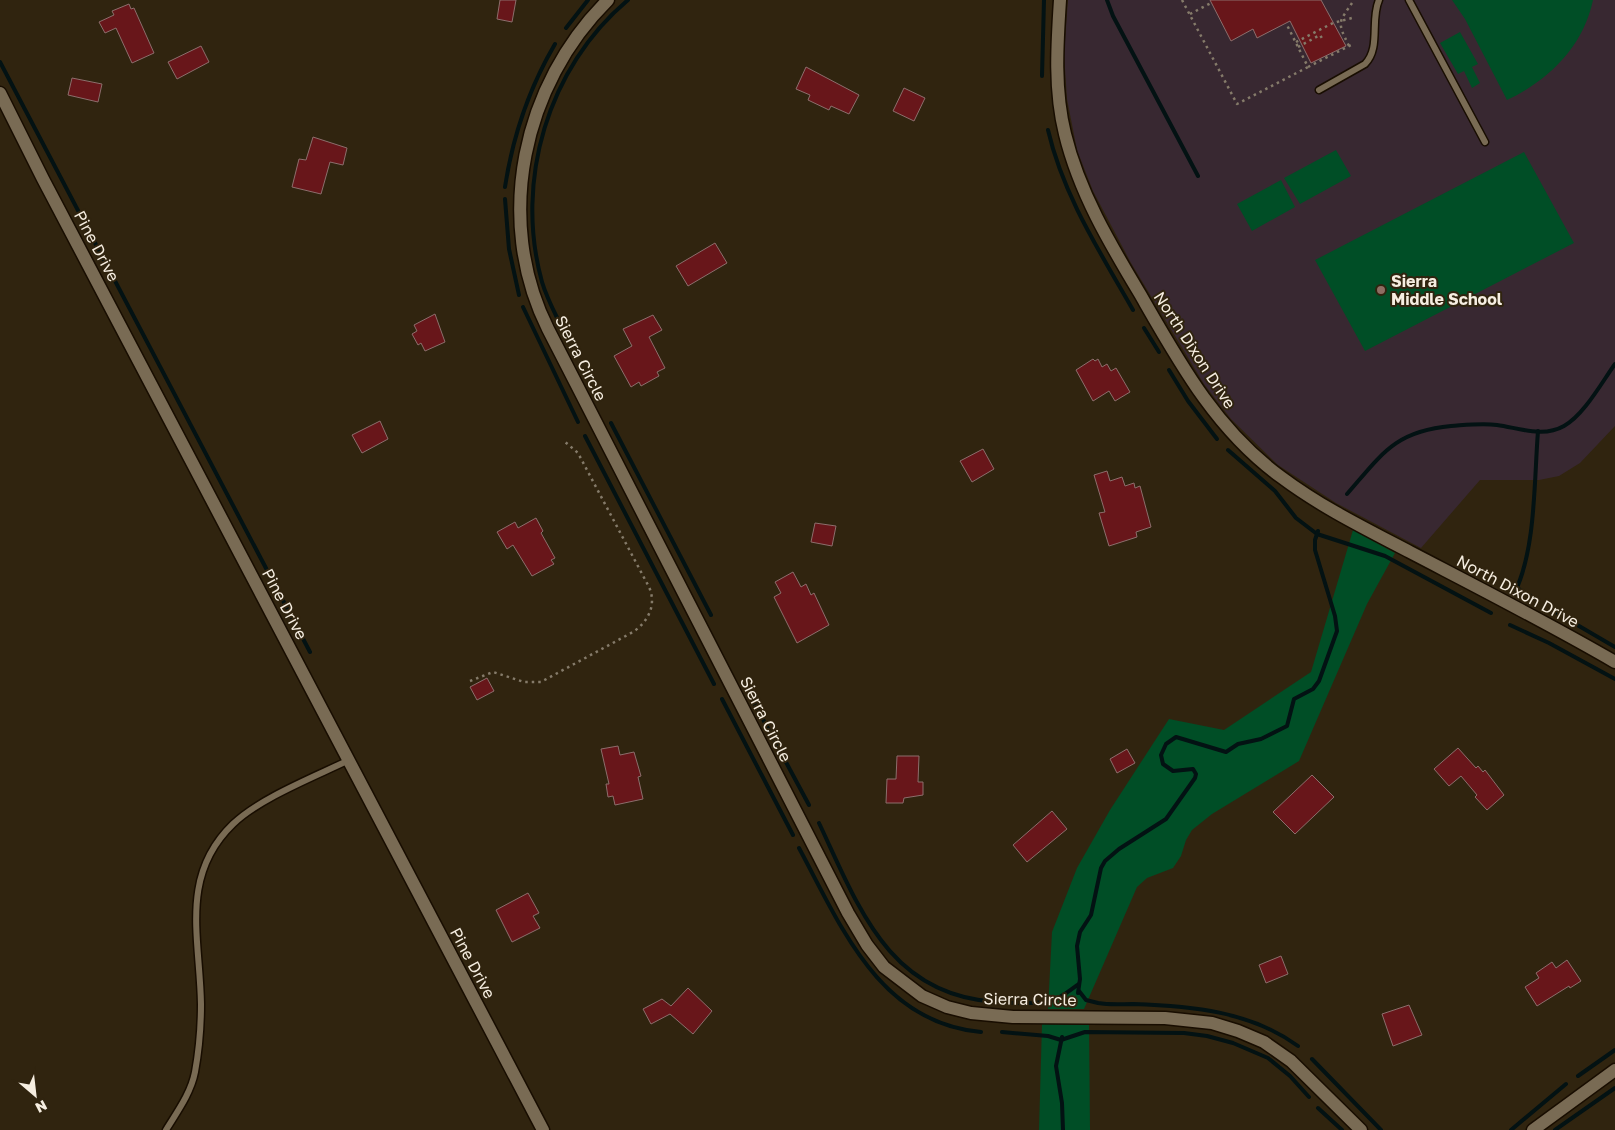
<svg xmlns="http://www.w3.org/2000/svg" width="1615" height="1130" viewBox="0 0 1615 1130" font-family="'Golos Text',sans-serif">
  <rect width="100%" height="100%" fill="#30240f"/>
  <polygon fill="#382831" points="1068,0 1615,0 1615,426 1580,463 1559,476 1539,480 1480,480 1421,548 1336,503 1278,465 1231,419 1204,384 1131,263 1093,191 1077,150 1067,99 1064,54"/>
  <g fill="#004e26">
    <path d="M1452 0H1593C1583 47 1549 80 1507 100L1465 19Z"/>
    <polygon points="1460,32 1478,64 1472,67 1480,83 1472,88 1464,71 1458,74 1440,43"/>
    <polygon points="1336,150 1351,176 1300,204 1284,178"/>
    <polygon points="1524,152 1574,243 1365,351 1315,260"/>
    <polygon points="1281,180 1295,207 1252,231 1237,204"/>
    <polygon points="1353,530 1395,553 1367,604 1299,761 1212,814 1192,830 1186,840 1181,856 1173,868 1147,878 1137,887 1084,1009 1048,1009 1052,932 1077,868 1110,810 1169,719 1224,730 1311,672"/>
    <polygon points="1042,1024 1089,1025 1090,1130 1039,1130"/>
  </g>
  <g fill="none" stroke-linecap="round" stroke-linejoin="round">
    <g stroke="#031213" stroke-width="4">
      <polyline points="1107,0 1113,16 1198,176"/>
      <polyline points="566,28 588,0"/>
      <polyline points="0,62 310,652"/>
      <polyline points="1042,76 1044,0"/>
      <path d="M1048 130C1063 195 1100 252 1133 310"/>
      <path d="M505 187C513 135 528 90 555 44"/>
      <polyline points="505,199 509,249 519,295"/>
      <polyline points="523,307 578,422"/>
      <polyline points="1144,328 1159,352"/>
      <path d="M563 330C556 315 547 299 542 282 514 181 548 67 628 0"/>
      <polyline points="1169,370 1188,401 1217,439"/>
      <polyline points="611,423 711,615"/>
      <polyline points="585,436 714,684"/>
      <polyline points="1228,450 1275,491 1296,518 1317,534 1385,556 1491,613"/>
      <path d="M1347 494C1382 454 1395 431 1451 426 1466 425 1482 423 1497 425 1519 428 1543 438 1564 426 1584 415 1602 382 1615 364"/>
      <polyline points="1517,588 1537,600"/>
      <path d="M1515 592C1536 548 1534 481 1538 431"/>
      <polyline points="1550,609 1615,647"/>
      <polyline points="1510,625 1549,643 1615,679"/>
      <polyline points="744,684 809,805"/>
      <polyline points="722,699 793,835"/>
      <path d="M819 823C859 908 889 996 997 1002 1011 1003 1040 1005 1053 1000 1063 997 1071 989 1079 984"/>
      <path d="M799 848C841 926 879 1023 981 1032"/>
      <path d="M1079 991 1086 1000 1098 1003C1110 1005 1121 1004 1133 1004 1191 1006 1250 1011 1298 1046"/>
      <polyline points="1078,993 1080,979 1077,946 1080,932 1091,915 1101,868 1105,861 1119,849 1166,819 1195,778 1196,774 1193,769 1173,771 1163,764 1161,755 1166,744 1176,737 1226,752 1238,744 1261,739 1287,726 1294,699 1313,689 1319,681 1337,631 1335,616 1315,550 1315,540 1318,531"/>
      <polyline points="1002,1032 1048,1036 1061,1040 1085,1032 1184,1033 1207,1036 1233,1043 1268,1058 1290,1076 1309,1097"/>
      <polyline points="1062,1037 1056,1066 1062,1103 1063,1130"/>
      <polyline points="1312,1059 1381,1130"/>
      <polyline points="1578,1076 1615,1050"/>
      <polyline points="1318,1108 1342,1130"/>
      <polyline points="1511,1130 1566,1084"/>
      <polyline points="1555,1130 1615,1088"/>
    </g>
  </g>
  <g fill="#68161a" stroke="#8c6e6c">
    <polygon points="500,0 516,0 512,22 497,19"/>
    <polygon points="1210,0 1321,0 1346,46 1311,63 1290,21 1257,38 1253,29 1231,41"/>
    <polygon points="129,4 131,9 134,8 154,53 132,63 116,28 105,33 99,22 114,15 112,11"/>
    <polygon points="201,46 209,62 177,79 168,62"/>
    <polygon points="806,67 859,95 849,114 831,106 829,110 808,100 810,95 796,89"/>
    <polygon points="72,78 102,84 98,102 68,95"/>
    <polygon points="904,88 925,98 914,121 893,111"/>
    <polygon points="313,137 347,148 343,165 330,162 321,194 292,187 299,159 306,160"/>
    <polygon points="715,243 727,263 688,286 676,266"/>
    <polygon points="435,314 445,342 425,351 421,343 418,345 412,334 417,331 414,325"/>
    <polygon points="653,315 662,330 649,337 665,368 657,372 659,376 641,386 639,382 631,387 614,356 632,346 623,329"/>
    <polygon points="1093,359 1095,361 1098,359 1102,367 1107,364 1111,371 1116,368 1130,392 1115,401 1109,391 1093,401 1076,370"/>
    <polygon points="380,421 388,439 362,453 352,435"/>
    <polygon points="983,449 994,469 972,482 960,461"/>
    <polygon points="1107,471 1110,481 1122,477 1125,486 1134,483 1135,488 1140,486 1151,527 1136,532 1137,537 1109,546 1099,513 1105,512 1094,475"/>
    <polygon points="536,518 543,531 541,533 555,558 551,560 554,564 532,576 513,545 507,549 497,532 515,522 518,528"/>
    <polygon points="815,523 836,526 832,546 811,542"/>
    <polygon points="793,572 801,587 806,584 811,595 814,593 829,625 797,643 774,597 781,593 775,582"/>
    <polygon points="487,678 494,691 477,700 470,687"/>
    <polygon points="618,746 620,755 634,752 641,776 638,777 643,799 615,805 613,796 608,797 606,784 609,784 601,749"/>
    <polygon points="1458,748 1476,768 1478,766 1483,772 1485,770 1504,795 1487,810 1475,797 1477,795 1461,776 1449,786 1434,769"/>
    <polygon points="1127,749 1135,763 1117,773 1110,759"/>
    <polygon points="897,756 919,756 918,782 923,782 923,795 904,798 903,803 886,803 887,779 896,779"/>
    <polygon points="1312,775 1334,797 1295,834 1273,812"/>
    <polygon points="1052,811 1067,829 1027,862 1013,845"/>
    <polygon points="528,893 539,913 533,916 540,928 512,942 496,910"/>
    <polygon points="1281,956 1288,974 1266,983 1259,965"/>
    <polygon points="1567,960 1581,981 1570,988 1569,986 1537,1006 1525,987 1539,978 1536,973 1552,962 1556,968"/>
    <polygon points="688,988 712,1011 693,1034 670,1014 651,1024 643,1009 662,999 671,1006"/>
    <polygon points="1409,1005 1422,1035 1393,1046 1382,1014"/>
  </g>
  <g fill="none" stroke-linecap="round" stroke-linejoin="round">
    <defs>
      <g id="lane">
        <polyline points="1409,0 1485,142"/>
        <path d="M1319 90 1365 64C1381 48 1370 20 1379 0"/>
        <path d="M166 1130C177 1112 191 1093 195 1072 199 1050 201 1026 201 1004 200 939 179 876 233 824 260 798 314 777 349 760"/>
      </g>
      <g id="street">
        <path d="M608 0C523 84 493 219 548 329L848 913 867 945 884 967 922 996 947 1007 971 1013 1013 1017 1165 1018 1212 1023 1238 1031 1264 1042 1291 1061 1361 1130"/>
        <path d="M1060 0C1057 45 1054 90 1065 134 1079 192 1110 244 1140 294 1179 362 1216 430 1281 477 1321 507 1366 529 1410 552 1479 588 1548 623 1615 662"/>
        <polyline points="1533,1130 1615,1070"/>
      </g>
      <polyline id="secondary" points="0,93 43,179 543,1130"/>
    </defs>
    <use href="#lane" stroke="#180d00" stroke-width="9"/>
    <use href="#street" stroke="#180d00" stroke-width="15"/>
    <use href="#secondary" stroke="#180d00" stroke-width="15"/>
    <g stroke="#857b6a" stroke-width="2.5" stroke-dasharray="2.5 4" stroke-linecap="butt">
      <polyline points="1182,0 1237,104 1308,67 1286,23"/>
      <polyline points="1190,14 1211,3"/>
      <polyline points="1296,42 1333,23 1352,18"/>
      <path d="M1349 46C1336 20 1339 23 1354 0"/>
      <polyline points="1298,47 1320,35 1323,40"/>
      <polyline points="1308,67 1353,44"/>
      <path d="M470 681 493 672 524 682H541L633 632C648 622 657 605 649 587L578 453 564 441"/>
    </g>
    <use href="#lane" stroke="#796b54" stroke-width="6"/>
    <use href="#street" stroke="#796b54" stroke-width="12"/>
    <use href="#secondary" stroke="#796b54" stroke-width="12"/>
  </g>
  <circle fill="#8d6e63" stroke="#30240f" stroke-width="2" cx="1381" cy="290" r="5"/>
  <g text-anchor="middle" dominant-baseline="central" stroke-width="4" stroke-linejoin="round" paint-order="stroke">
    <g font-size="16" fill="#f6eee1" stroke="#30240f">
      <text transform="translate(97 246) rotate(62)">Pine Drive</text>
      <text transform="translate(1195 350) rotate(57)">North Dixon Drive</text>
      <text transform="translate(581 358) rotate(63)">Sierra Circle</text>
      <text transform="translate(1518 591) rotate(28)">North Dixon Drive</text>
      <text transform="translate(285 604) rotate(62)">Pine Drive</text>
      <text transform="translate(766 719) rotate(63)">Sierra Circle</text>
      <text transform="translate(473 963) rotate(62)">Pine Drive</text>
      <text transform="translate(1030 999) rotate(1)">Sierra Circle</text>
    </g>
    <g font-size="16" font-weight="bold" fill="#f6eee1" stroke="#30240f" text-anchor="start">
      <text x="1391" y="281">Sierra<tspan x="1391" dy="18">Middle School</tspan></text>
    </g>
  </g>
  <g transform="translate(35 1095) rotate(152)" stroke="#30240f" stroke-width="4" paint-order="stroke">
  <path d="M0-4L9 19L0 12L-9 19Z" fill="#f6eee1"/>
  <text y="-8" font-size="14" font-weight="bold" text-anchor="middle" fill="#f6eee1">N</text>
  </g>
</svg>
